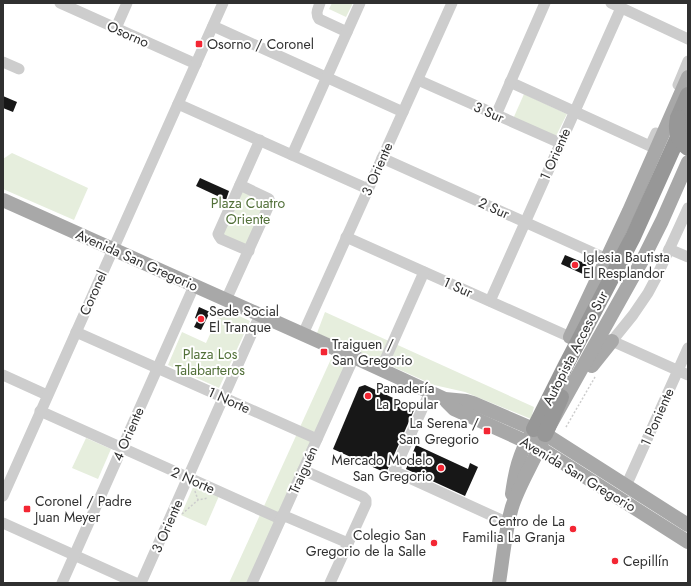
<svg xmlns="http://www.w3.org/2000/svg" width="691" height="586" viewBox="0 0 691 586" font-family="Jost,sans-serif">
  <rect width="100%" height="100%" fill="#fff"/>
  <g fill="#e6eedd">
    <polygon points="332,3 353,3 346,17 329,9"/>
    <polygon points="524,94 567,114 555,138 513,119"/>
    <polygon points="12,153 88,188 74,220 3,189 3,159"/>
    <polygon points="241,191 268,203 246,248 222,237"/>
    <polygon points="222,308 250,321 219,388 168,365 182,332 206,343"/>
    <polygon points="325,312 534,407 531,419 465,392 434,385 317,333"/>
    <polygon points="331,359 346,366 248,583 229,583"/>
    <polygon points="86,438 111,449 98,479 72,468"/>
    <polygon points="194,485 219,496 206,526 181,515"/>
  </g>
  <g fill="#171717">
    <polygon points="3,96 17,102 13,112 3,108"/>
    <polygon points="200,178 229,191 226,200 196,186"/>
    <polygon points="565,255 589,265 585,275 561,264"/>
    <polygon points="199,307 210,312 201,330 194,327 198,319 195,318"/>
    <polygon points="365,385 415,408 386,473 333,449 359,387"/>
    <polygon points="416,445 468,469 470,463 478,467 465,496 406,469"/>
  </g>
  <g fill="none" stroke-linecap="round" stroke-linejoin="round">
    <g stroke="#cdcdcd" stroke-width="1.5" stroke-dasharray="2 2" stroke-linecap="butt">
      <polyline points="566,427 595,377"/>
      <polyline points="195,491 198,500"/>
      <polyline points="182,514 198,500 208,498"/>
    </g>
    <g stroke="#cdcdcd" stroke-width="11">
      <polyline points="60,3 196,64"/>
      <path d="M320 3C318 9 315 13 319 19L347 32"/>
      <polyline points="611,3 688,39"/>
      <polyline points="213,26 403,112"/>
      <polyline points="116,28 127,3"/>
      <polyline points="3,62 19,69"/>
      <polyline points="418,80 560,143"/>
      <polyline points="510,82 650,146 656,133"/>
      <polyline points="678,85 688,61"/>
      <polyline points="178,104 368,189"/>
      <polyline points="496,115 545,3"/>
      <polyline points="292,155 360,3"/>
      <polyline points="382,158 607,259"/>
      <polyline points="688,208 656,278 648,293 633,315 612,341 688,375"/>
      <polyline points="346,237 570,337"/>
      <polyline points="669,249 688,257"/>
      <polyline points="249,251 221,239 219,236 218,234 260,140"/>
      <polyline points="226,300 270,203 269,199 267,198 240,185"/>
      <polyline points="490,301 621,8"/>
      <polyline points="76,332 317,439"/>
      <polyline points="303,334 452,3"/>
      <polyline points="381,369 424,272"/>
      <polyline points="3,375 47,395"/>
      <polyline points="430,392 394,471 508,523"/>
      <polyline points="40,411 276,517 287,517 348,543"/>
      <polyline points="303,470 363,497 366,500 366,504 330,583"/>
      <polyline points="626,486 688,348"/>
      <polyline points="3,496 223,3"/>
      <polyline points="3,523 136,583"/>
      <polyline points="62,583 194,286"/>
      <polyline points="141,583 260,315"/>
      <polyline points="252,583 354,357"/>
    </g>
    <g stroke="#a8a8a8" stroke-width="14">
      <polyline points="3,200 354,357 445,399 466,401 473,403 545,434 688,525"/>
      <polyline points="570,337 629,211 688,77"/>
      <polyline points="592,366 612,341"/>
      <polyline points="445,399 447,402 454,409 540,448 688,542"/>
      <path d="M512 494C515 472 519 454 531 434"/>
      <path d="M499 583C503 558 505 531 512 507 520 482 536 459 545 434L644 257 662 221 688 162"/>
    </g>
    <g stroke="#979797" stroke-width="16">
      <polyline points="678,118 688,95"/>
      <polyline points="534,429 566,365 633,237 688,115"/>
      <polyline points="545,434 561,397"/>
    </g>
    <path stroke="#979797" stroke-width="16" d="M678 118C675 130 678 141 688 148"/>
  </g>
  <g fill="#f32633" stroke="#fff" stroke-width="1.5">
    <rect x="195" y="40" width="8" height="8" rx="2"/>
    <circle cx="575" cy="265" r="4"/>
    <circle cx="201" cy="319" r="4"/>
    <rect x="320" y="348" width="8" height="8" rx="2"/>
    <circle cx="368" cy="396" r="4"/>
    <rect x="483" y="427" width="8" height="8" rx="2"/>
    <circle cx="441" cy="468" r="4"/>
    <rect x="23" y="505" width="8" height="8" rx="2"/>
    <circle cx="573" cy="529" r="4"/>
    <circle cx="434" cy="543" r="4"/>
    <circle cx="615" cy="561" r="4"/>
  </g>
  <g text-anchor="middle" dominant-baseline="central" stroke-width="4" stroke-linejoin="round" paint-order="stroke">
    <g font-size="14" fill="#303030" stroke="#fff">
      <text transform="translate(128 34) rotate(24)">Osorno</text>
      <text transform="translate(489 112) rotate(24)">3 Sur</text>
      <text transform="translate(555 154) rotate(-66)">1 Oriente</text>
      <text transform="translate(377 169) rotate(-66)">3 Oriente</text>
      <text transform="translate(494 208) rotate(24)">2 Sur</text>
      <text transform="translate(137 260) rotate(24)">Avenida San Gregorio</text>
      <text transform="translate(458 287) rotate(24)">1 Sur</text>
      <text transform="translate(93 293) rotate(-66)">Coronel</text>
      <text transform="translate(575 348) rotate(-63)">Autopista Acceso Sur</text>
      <text transform="translate(229 400) rotate(24)">1 Norte</text>
      <text transform="translate(657 417) rotate(-66)">1 Poniente</text>
      <text transform="translate(128 434) rotate(-66)">4 Oriente</text>
      <text transform="translate(303 470) rotate(-66)">Traiguén</text>
      <text transform="translate(578 474) rotate(31)">Avenida San Gregorio</text>
      <text transform="translate(193 480) rotate(24)">2 Norte</text>
      <text transform="translate(167 526) rotate(-66)">3 Oriente</text>
    </g>
    <g font-size="14" fill="#303030" stroke="#fff" text-anchor="start">
      <text x="207" y="44">Osorno / Coronel</text>
      <text x="583" y="257">Iglesia Bautista<tspan x="583" dy="16">El Resplandor</tspan></text>
      <text x="209" y="311">Sede Social<tspan x="209" dy="16">El Tranque</tspan></text>
      <text x="332" y="344">Traiguen /<tspan x="332" dy="16">San Gregorio</tspan></text>
      <text x="376" y="388">Panadería<tspan x="376" dy="16">La Popular</tspan></text>
      <text x="479" y="423" text-anchor="end">La Serena /<tspan x="479" dy="16">San Gregorio</tspan></text>
      <text x="433" y="460" text-anchor="end">Mercado Modelo<tspan x="433" dy="16">San Gregorio</tspan></text>
      <text x="35" y="501">Coronel / Padre<tspan x="35" dy="16">Juan Meyer</tspan></text>
      <text x="565" y="521" text-anchor="end">Centro de La<tspan x="565" dy="16">Familia La Granja</tspan></text>
      <text x="426" y="535" text-anchor="end">Colegio San<tspan x="426" dy="16">Gregorio de la Salle</tspan></text>
      <text x="623" y="561">Cepillín</text>
    </g>
    <g font-size="14" fill="#527039" stroke="#fff">
      <text x="248" y="203">Plaza Cuatro<tspan x="248" dy="16">Oriente</tspan></text>
      <text x="210" y="354">Plaza Los<tspan x="210" dy="16">Talabarteros</tspan></text>
    </g>
  </g>
  <rect width="691" height="586" fill="none" stroke="#303030" stroke-width="8"/>
</svg>
